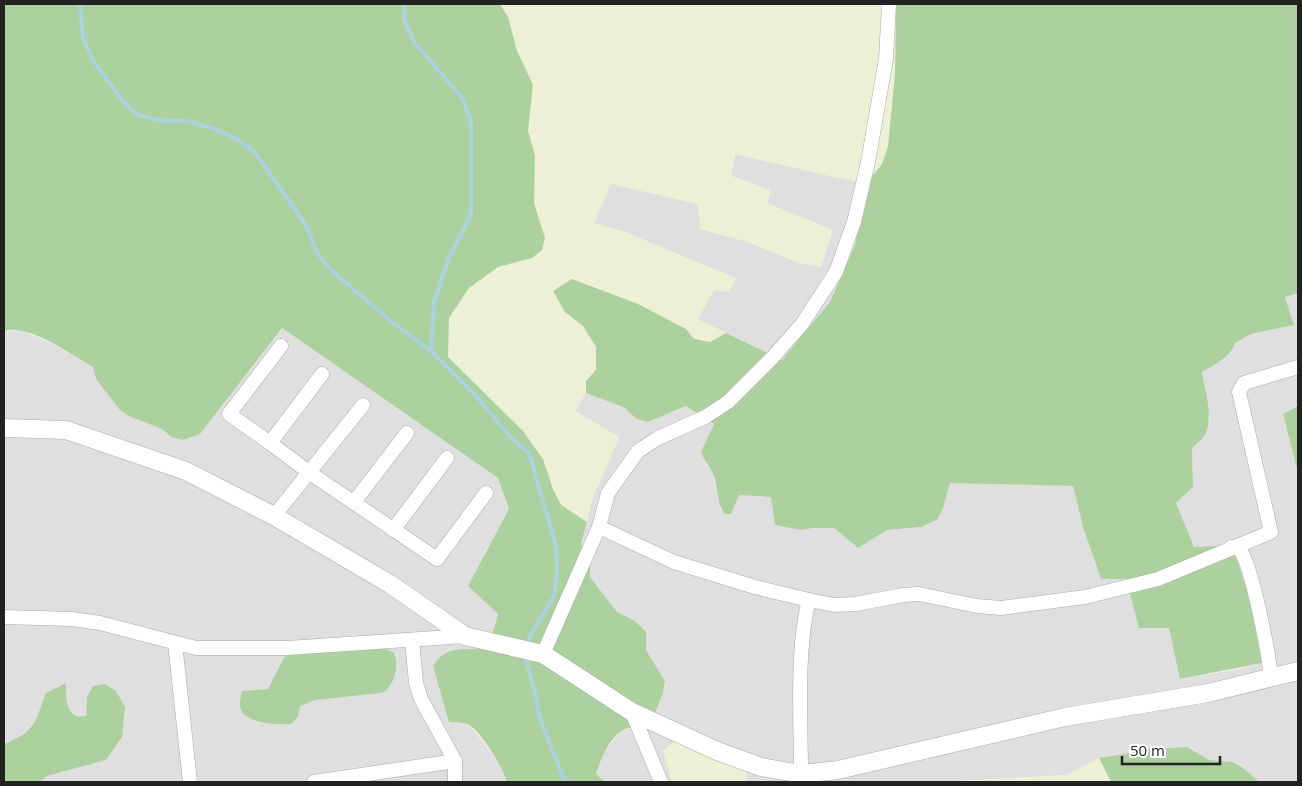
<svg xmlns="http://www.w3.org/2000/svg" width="1302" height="786" viewBox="0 0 1302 786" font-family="'Open Sans',sans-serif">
  <rect width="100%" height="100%" fill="#f2efe9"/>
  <g fill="#e0dfdf" fill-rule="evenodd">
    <polygon points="735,154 866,184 855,245 830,302 782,360 697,319 714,290 594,223 611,183 698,204 748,242 799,263 833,230 767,203 770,190 731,176"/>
    <polygon points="1298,293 1298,406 1283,414 1298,473 1298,781 1259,782 1242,767 1232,762 1209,760 1187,747 1112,755 1099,758 1067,775 937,782 746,782 747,773 669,773 672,782 605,782 596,774 603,754 620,732 632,728 647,733 663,693 665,681 646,650 635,621 617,612 590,577 590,560 581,545 592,500 619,437 575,411 586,393 623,407 637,419 648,422 686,406 714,424 706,465 713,474 720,508 731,514 739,495 772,497 801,530 813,528 834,528 858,548 887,530 921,527 937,520 943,509 950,483 1073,486 1083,527 1101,579 1126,579 1169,627 1181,679 1239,669 1262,663 1220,546 1194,548 1176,503 1193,487 1192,450 1194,444 1204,437 1210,418 1202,372 1224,359 1235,343 1251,334 1294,325 1285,296"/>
    <path d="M282 328 498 478 509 509 468 586 498 613 488 649 460 722 471 727 505 770 507 782H40L47 776 106 760 122 737 87 697 86 716 81 717 70 712 46 693 34 726 25 735 4 744V331L21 330 55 345 94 367 96 379 119 409 128 416 162 429 171 437 200 434ZM268 689 382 693 316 700 300 706 298 712 242 691Z"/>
  </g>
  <g fill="#eef0d5">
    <polygon points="500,4 891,4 896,8 895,74 888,146 882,164 866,184 735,154 731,176 771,190 767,203 833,230 821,267 799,263 748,242 700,229 698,204 611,184 594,223 625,232 736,278 729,292 714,290 698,319 726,333 710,342 694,339 686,329 565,312 583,326 596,347 596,370 586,381 586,393 575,411 619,437 592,500 587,522 561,505 553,489 543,459 523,431 448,357 449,318 469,288 498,267 532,258 545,238 534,203 535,155 528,131 533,85 517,51 508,17"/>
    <polygon points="679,739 734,761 747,773 746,782 672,782 663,750"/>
    <polygon points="1099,758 1111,782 937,782 1067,775"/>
  </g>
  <g fill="#add19e">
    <path d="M4 4H500L508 17 517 51 533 85 528 131 535 155 534 203 545 238 542 250 532 258 498 267 469 288 449 318 448 357 523 431 543 459 553 489 561 505 587 522 581 544 590 560V577L617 612 635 621 646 632V650L665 681 663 693 647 733C642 732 636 728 631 728 612 729 601 759 596 774L605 782H507C504 769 483 736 472 727 465 722 456 722 449 722L433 666C446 644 466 650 488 649L498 614 468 586 509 509 498 478 282 328 200 434 183 440 171 437 162 429 128 416 119 409 96 379 93 367C72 355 28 323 4 331Z"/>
    <path d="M891 4H1298V293L1285 297 1294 325 1251 334 1235 343C1230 358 1215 364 1202 372 1205 392 1214 416 1205 435 1202 441 1195 443 1192 450L1193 487 1176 503 1194 547 1220 546 1236 557 1249 597 1262 663 1180 679 1169 628H1139L1126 579H1101L1083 527 1073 486 950 483 943 509 937 520 921 527 887 530 858 548 834 528H813L801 530 775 525 771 497 739 495 731 514H725C715 502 719 486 713 474 709 466 704 460 701 452L714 424 686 406 648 422 637 419 623 407 586 393V381L596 370V347L583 326 565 312 553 291 572 279 638 304 686 329 694 339 710 342 726 333 782 360 830 302 855 245 866 184 882 164 888 146 895 74 896 8Z"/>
    <polygon points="1298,406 1298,473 1283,414"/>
    <path d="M383 647 394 653C399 666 395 686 382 693L316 700 300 706 298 717 291 724C278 725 243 724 240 707 239 702 241 696 242 691L268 689 285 656 313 651Z"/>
    <path d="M66 683C66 698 65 720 86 716L87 697 93 686 105 684 116 691 125 707 122 737 106 760 47 776 40 782H5L4 744C36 731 34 724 46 693Z"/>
    <polygon points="1187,747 1209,760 1232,762 1242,767 1259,782 1267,782 1111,782 1099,758 1153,749"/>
  </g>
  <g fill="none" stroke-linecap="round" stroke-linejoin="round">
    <g stroke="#aad3df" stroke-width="4">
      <polyline points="80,4 83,38 93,60 120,98 138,115 164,121 188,121 212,128 235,138 255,152 307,227 317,253 333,272 392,322 431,351 478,398 510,437 529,453 556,546 557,572 554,596 531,634 527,645"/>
      <polyline points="405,4 404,19 414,42 463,99 471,122 471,215 449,257 434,302 431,351"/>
      <polyline points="524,654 535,692 539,716 565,782"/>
    </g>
    <defs>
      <g id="minor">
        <polyline points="322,374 270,443 310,473 437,559 486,493"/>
        <polyline points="270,443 229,414 281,346"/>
        <polyline points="354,502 407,433"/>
        <polyline points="274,516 363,405"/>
        <polyline points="599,527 674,562 755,587 809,600 834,605 856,604 903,595 919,594 977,606 1001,608 1085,597 1158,579 1271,532 1239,392 1244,383 1298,367"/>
        <polyline points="393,530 447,458"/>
        <path d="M1231 547 1239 549C1252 563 1269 656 1271 678"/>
        <polyline points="4,617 72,619 100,623 196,648 288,648 465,636"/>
        <polyline points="412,640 416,683 421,699 455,761 455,782"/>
        <polyline points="175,643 190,782"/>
        <polyline points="543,654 599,527 608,493 638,451 658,438 705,417 728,402 773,357 802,324 836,272 854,222 868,162 886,59 889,4"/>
        <polyline points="632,712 661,782"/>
        <path d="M801 774C801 722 796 649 809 600"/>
        <polyline points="314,782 455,761"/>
      </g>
      <polyline id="tertiary" points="4,428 66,430 186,471 274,516 390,584 465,636 543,654 632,712 717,751 761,767 801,774 838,770 1065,717 1208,693 1298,671"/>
    </defs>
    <use href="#minor" stroke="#a9a9a9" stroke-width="15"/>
    <use href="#tertiary" stroke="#a9a9a9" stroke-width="19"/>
    <use href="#minor" stroke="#fff" stroke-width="14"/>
    <use href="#tertiary" stroke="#fff" stroke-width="18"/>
  </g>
  <rect width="1302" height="786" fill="none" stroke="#222222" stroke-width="10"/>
  <path d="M1122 756v8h98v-8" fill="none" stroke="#222222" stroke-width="2.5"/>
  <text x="1130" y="756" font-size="15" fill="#222222" stroke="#ffffff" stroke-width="4" paint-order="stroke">50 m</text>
</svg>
